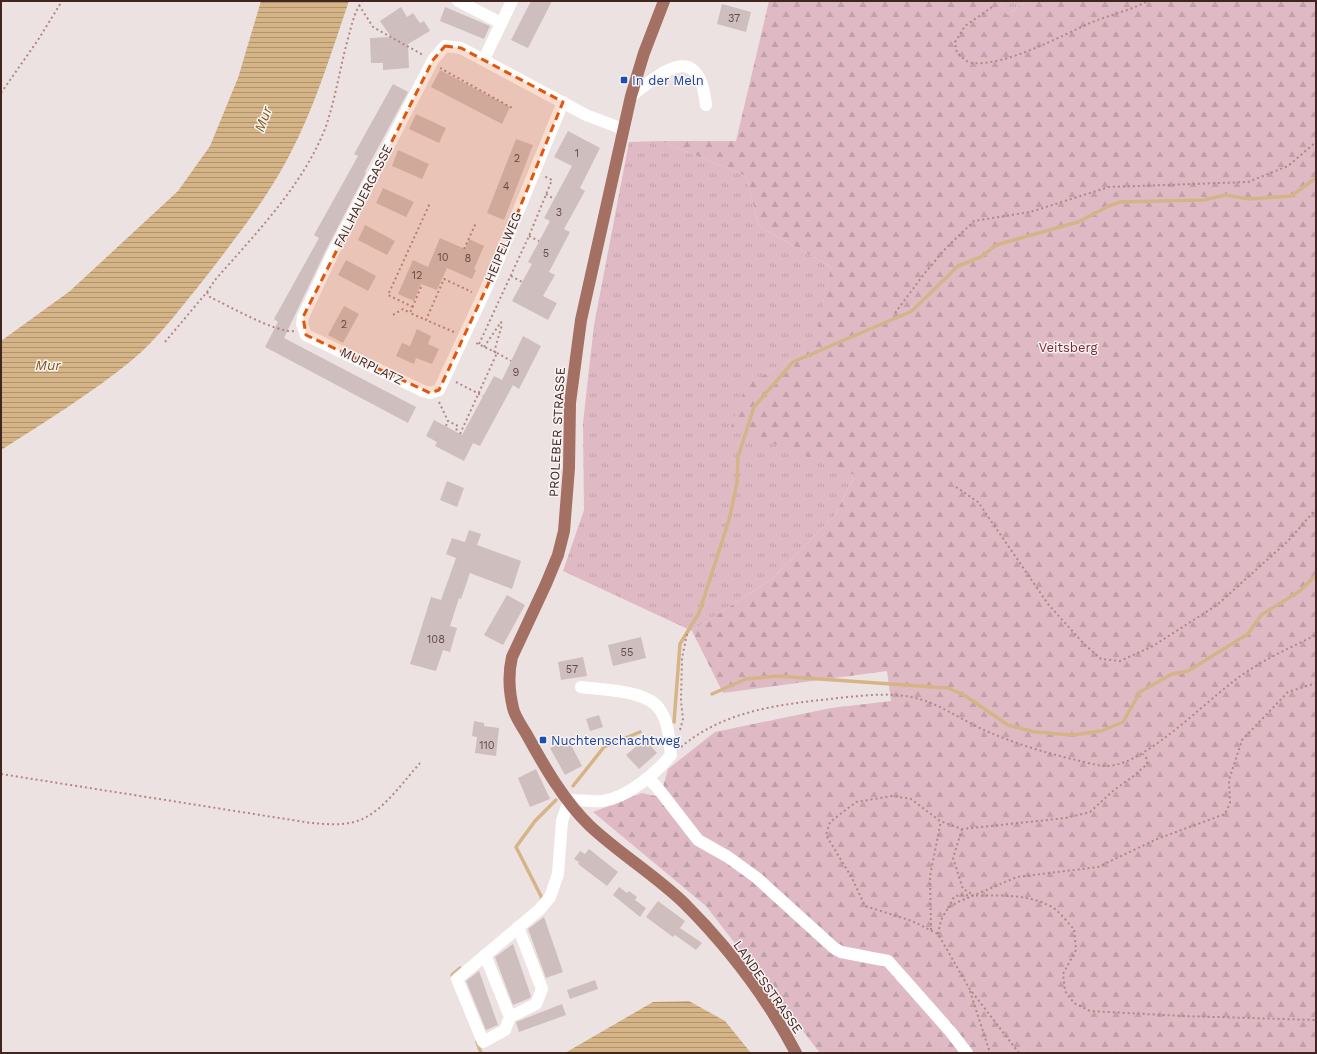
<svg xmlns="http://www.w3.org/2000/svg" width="1317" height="1054" viewBox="0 0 1317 1054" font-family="'Work Sans',sans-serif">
  <defs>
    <pattern id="grass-tufts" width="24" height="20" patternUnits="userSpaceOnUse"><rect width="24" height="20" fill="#dfbac5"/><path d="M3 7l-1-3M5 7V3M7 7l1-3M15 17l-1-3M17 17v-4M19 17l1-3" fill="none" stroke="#c0a0a9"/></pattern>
    <pattern id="forest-firs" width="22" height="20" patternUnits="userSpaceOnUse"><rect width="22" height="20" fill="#dfbac5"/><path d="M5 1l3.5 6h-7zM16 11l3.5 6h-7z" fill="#c0a0a9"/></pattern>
    <pattern id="water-rules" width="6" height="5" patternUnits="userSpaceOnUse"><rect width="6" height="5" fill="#d5b587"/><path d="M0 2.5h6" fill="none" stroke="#ae936e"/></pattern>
  </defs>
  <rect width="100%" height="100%" fill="#ede2e2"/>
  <g fill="url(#grass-tufts)">
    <polygon points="1000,1 1026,1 1007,15"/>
    <polygon points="661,141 746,176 759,226 831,267 814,347 746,385 855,475 835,515 772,579 692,631 563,571 584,510 583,423 594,325 629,142"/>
  </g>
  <polygon fill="url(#forest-firs)" points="769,1 1000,1 1007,15 1026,1 1316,1 1316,1053 820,1053 706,906 593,812 642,793 660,797 668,769 715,732 831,708 891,701 887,671 723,693 692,631 772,579 835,515 855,475 731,427 746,385 813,347 831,267 759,226 746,176 661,141 736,141"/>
  <g fill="url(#water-rules)">
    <path d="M261 1H349C331 53 315 107 289 156 266 200 235 239 205 278 183 305 158 339 131 361 90 394 45 422 1 450V341L70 291 178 191 210 146 238 78Z"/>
    <polygon points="689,1001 725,1021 751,1053 565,1053 653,1002"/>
  </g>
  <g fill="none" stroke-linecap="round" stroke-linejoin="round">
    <g stroke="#d5b587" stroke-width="3.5">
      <polyline points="712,694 746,679 777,676 948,688 964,695 1008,725 1035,732 1072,735 1101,731 1123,722 1140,692 1172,674 1188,671 1248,634 1261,615 1300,591 1316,575"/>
      <polyline points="674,722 680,644 699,613 729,520 737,483 738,457 754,407 793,362 912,311 958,266 981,257 996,245 1078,222 1109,206 1120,202 1204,200 1225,195 1249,199 1291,196 1316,178"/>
      <polyline points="573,786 604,747 640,732"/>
      <polyline points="541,900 542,898 516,847 535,821 556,800"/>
      <polyline points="454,980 452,975 460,968"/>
      <polyline points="477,1042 481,1053"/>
    </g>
  </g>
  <g fill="#cebebe">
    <polygon points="531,1 552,1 528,48 511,40"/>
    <polygon points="722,4 751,12 746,32 717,24"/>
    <polygon points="401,7 407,17 413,13 420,23 424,21 430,31 408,44 409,68 383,70 383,63 371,63 370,38 391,37 380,21"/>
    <polygon points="445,7 490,26 484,39 440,21"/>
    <polygon points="440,70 510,107 502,124 431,87"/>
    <polygon points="393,84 408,92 365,172 366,173 326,250 284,338 416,407 408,423 265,347 278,322 274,319 319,238 314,235 358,156 354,154"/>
    <polygon points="416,114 446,128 439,143 409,129"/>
    <polygon points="568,131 600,148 580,188 585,191 564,229 570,232 549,272 555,275 543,296 557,303 548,320 512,301 532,264 528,262 550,221 544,218 572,166 554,157"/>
    <polygon points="516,139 533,145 504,220 487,213"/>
    <polygon points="398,150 429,164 422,179 392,166"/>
    <polygon points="383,188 414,202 406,217 376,203"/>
    <polygon points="365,225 395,241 387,255 358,240"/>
    <polygon points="440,238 465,249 469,239 484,246 474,269 476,270 472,279 447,268 437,290 421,284 414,301 398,294 413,260 428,267"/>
    <polygon points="346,260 376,276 368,291 338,275"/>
    <polygon points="344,306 359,314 343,343 328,335"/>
    <polygon points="417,329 431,336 428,344 439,349 432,364 416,358 414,364 396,356 402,343 410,346"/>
    <polygon points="523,336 541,346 519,389 513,385 480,446 473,443 464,461 435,446 437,442 426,436 434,420 462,435 494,376 502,380"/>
    <polygon points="447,481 464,488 457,507 440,500"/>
    <polygon points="469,530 481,534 477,545 521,561 512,589 470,573 461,599 459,598 450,626 457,628 450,652 443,650 436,671 410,664 431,597 441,600 456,558 446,554 452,538 465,542"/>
    <polygon points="507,595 525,605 503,645 484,635"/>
    <polygon points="641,637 646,658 613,666 608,645"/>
    <polygon points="583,657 587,676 561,680 558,662"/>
    <polygon points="599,715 603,727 590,731 586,719"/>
    <polygon points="474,721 484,723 484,726 499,728 496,756 475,753 477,737 472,736"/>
    <polygon points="568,739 582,766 565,775 550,748"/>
    <polygon points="645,739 657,753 639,769 626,755"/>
    <polygon points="536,769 550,799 530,807 518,778"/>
    <polygon points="589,849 618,872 607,886 578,864 579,862 574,859 580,851 585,854"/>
    <polygon points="619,887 627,893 629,891 637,897 635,900 646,908 640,917 613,895"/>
    <polygon points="658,901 685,921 680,928 702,943 696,950 675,935 673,937 646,917"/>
    <polygon points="544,917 563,972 546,978 528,929"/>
    <polygon points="513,944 531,996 530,998 513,1005 495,957"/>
    <polygon points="479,971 498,1025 486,1030 466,981"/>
    <polygon points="595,980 598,989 570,999 567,990"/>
    <polygon points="562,1004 566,1015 519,1032 516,1022"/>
  </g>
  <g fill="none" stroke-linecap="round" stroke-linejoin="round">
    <g stroke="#b28781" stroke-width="2" stroke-dasharray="2 3" stroke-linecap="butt">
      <polyline points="359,5 373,27 423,55"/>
      <path d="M992 7 965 26 955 42 957 53C961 56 967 63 972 63 1006 66 1059 37 1090 23 1109 15 1129 11 1148 1"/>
      <polyline points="440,68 514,109"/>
      <polyline points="1,93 38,40 62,1"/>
      <polyline points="546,194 554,199"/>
      <polyline points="529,236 539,241"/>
      <polyline points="464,249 476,223"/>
      <polyline points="511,276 522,282"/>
      <polyline points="421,287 410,313 426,320"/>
      <path d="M207 292 210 297C227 305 278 334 294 331"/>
      <polyline points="413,307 388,295 430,203"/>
      <polyline points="895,313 924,274 946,248 974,221 1030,212 1109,187 1248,182 1288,166 1316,142"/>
      <polyline points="393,315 403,309 410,313"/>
      <polyline points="454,332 426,320 444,279 472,292"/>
      <path d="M165 342 207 292 215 280C256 233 301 188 325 129 336 98 340 66 349 35 352 23 355 11 362 1"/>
      <polyline points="479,344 529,236 552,180 544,176"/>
      <polyline points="484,347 501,322 502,325 494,352"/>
      <polyline points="497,353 511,361"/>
      <polyline points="456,382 483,396"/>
      <polyline points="439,402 448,421 458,426 456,431"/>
      <polyline points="446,426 448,421"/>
      <polyline points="460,434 497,353 474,342"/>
      <polyline points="956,487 978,502 1048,604 1084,644 1101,659 1120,661 1153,646 1217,605 1288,541 1316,509"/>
      <polyline points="680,730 683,719 681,701 682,658 687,634"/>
      <path d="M681 747C726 709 784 704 839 698 870 695 897 691 926 701 947 709 966 722 986 731 1014 743 1045 753 1076 760 1085 762 1097 766 1107 766 1148 765 1213 692 1251 669 1271 656 1294 646 1316 635"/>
      <path d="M1 774 311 823C326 824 342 826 357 821 381 814 403 782 420 763"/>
      <polyline points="962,829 953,858 963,889 974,895"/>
      <path d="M948 908 954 897 959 895C990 897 1023 891 1052 907 1060 912 1067 922 1074 929L1076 950 1063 974 1065 991 1074 1003 1090 1011 1182 1016 1316 1020"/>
      <polyline points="931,930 930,876 941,821"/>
      <polyline points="938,934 941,920 948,908 958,902 1017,877 1098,867 1157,839 1225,814 1230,803 1229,780 1242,740 1288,692 1316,683"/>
      <polyline points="970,991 990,1053"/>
      <polyline points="1019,1053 969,988 938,934 912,921 865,906 852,878 826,835 830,822 856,802 892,796 911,799 940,821 962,829 1066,818 1090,812 1114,790 1135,775 1147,764 1147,759 1143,754"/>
    </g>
    <g stroke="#fff" stroke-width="12">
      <polyline points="458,1 501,23"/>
      <polyline points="484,59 512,1"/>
      <path d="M631 96C663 71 699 40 706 105"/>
      <polyline points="563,102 491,278 439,390 430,393 423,391 306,335 302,324 303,317 333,253 433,60 445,46 461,48 586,115 623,129"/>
      <polyline points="648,778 657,787 698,840 728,857 757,878 834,948 841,952 888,961 950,1031 967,1053"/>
      <path d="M518 927 542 989 536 1004 510 1017 505 1030 483 1042 457 979 539 910 550 897 558 874 562 821 569 800C579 800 593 802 603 801 628 797 655 774 671 755 669 741 669 722 660 710 648 690 603 690 581 687"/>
      <polyline points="485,955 510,1017"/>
    </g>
    <path stroke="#a57064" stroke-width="12" d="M664 1 644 53 631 96 581 320 570 403 569 468 564 531 558 555 546 584 512 657C508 674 509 691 513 708 515 717 522 726 527 735 544 766 564 801 590 826 620 854 655 875 684 903 728 947 767 998 796 1053"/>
  </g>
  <path fill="#e0560d" fill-opacity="0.2" stroke="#e0560d" stroke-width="3" stroke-dasharray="8 5" stroke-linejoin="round" d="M445 46 461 48 563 102 491 278 439 390 430 393 306 335 303 317 433 60Z"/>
  <g fill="#1a4fb4" stroke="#f9f3f3" stroke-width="1.5">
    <rect x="620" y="76" width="8" height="8" rx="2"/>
    <rect x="539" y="736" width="8" height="8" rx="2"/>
  </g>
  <g text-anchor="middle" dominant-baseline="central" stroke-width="3" stroke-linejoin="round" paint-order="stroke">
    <g font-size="11" fill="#634c48">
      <text x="734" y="18">37</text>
      <text x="577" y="153">1</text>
      <text x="517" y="158">2</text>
      <text x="506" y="186">4</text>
      <text x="559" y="212">3</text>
      <text x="546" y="253">5</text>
      <text x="443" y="257">10</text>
      <text x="468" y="258">8</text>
      <text x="417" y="275">12</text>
      <text x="344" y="324">2</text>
      <text x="516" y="372">9</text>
      <text x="436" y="639">108</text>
      <text x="627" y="652">55</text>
      <text x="572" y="669">57</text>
      <text x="487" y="745">110</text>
    </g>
    <g font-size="13" fill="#164399" stroke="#f9f3f3" text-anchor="start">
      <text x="632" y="80">In der Meln</text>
      <text x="551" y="740">Nuchtenschachtweg</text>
    </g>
    <g font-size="13" fill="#3f2621" stroke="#f9f3f3">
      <text transform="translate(363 196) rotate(-63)">FAILHAUERGASSE</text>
      <text transform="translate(503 247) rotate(-67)">HEIPELWEG</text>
      <text transform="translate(372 366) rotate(26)">MURPLATZ</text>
      <text transform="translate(557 432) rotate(-87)">PROLEBER STRASSE</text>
      <text transform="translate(768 987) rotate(55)">LANDESSTRASSE</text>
    </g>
    <g font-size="13" fill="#782937" stroke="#f9f3f3">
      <text x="1068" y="347">Veitsberg</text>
    </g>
    <g font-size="14" font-style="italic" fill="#7e5618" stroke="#f9f3f3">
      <text transform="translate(263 119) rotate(-70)">Mur</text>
      <text x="48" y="365">Mur</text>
    </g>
  </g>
  <rect width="1317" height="1054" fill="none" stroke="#3f2621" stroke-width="4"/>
</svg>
